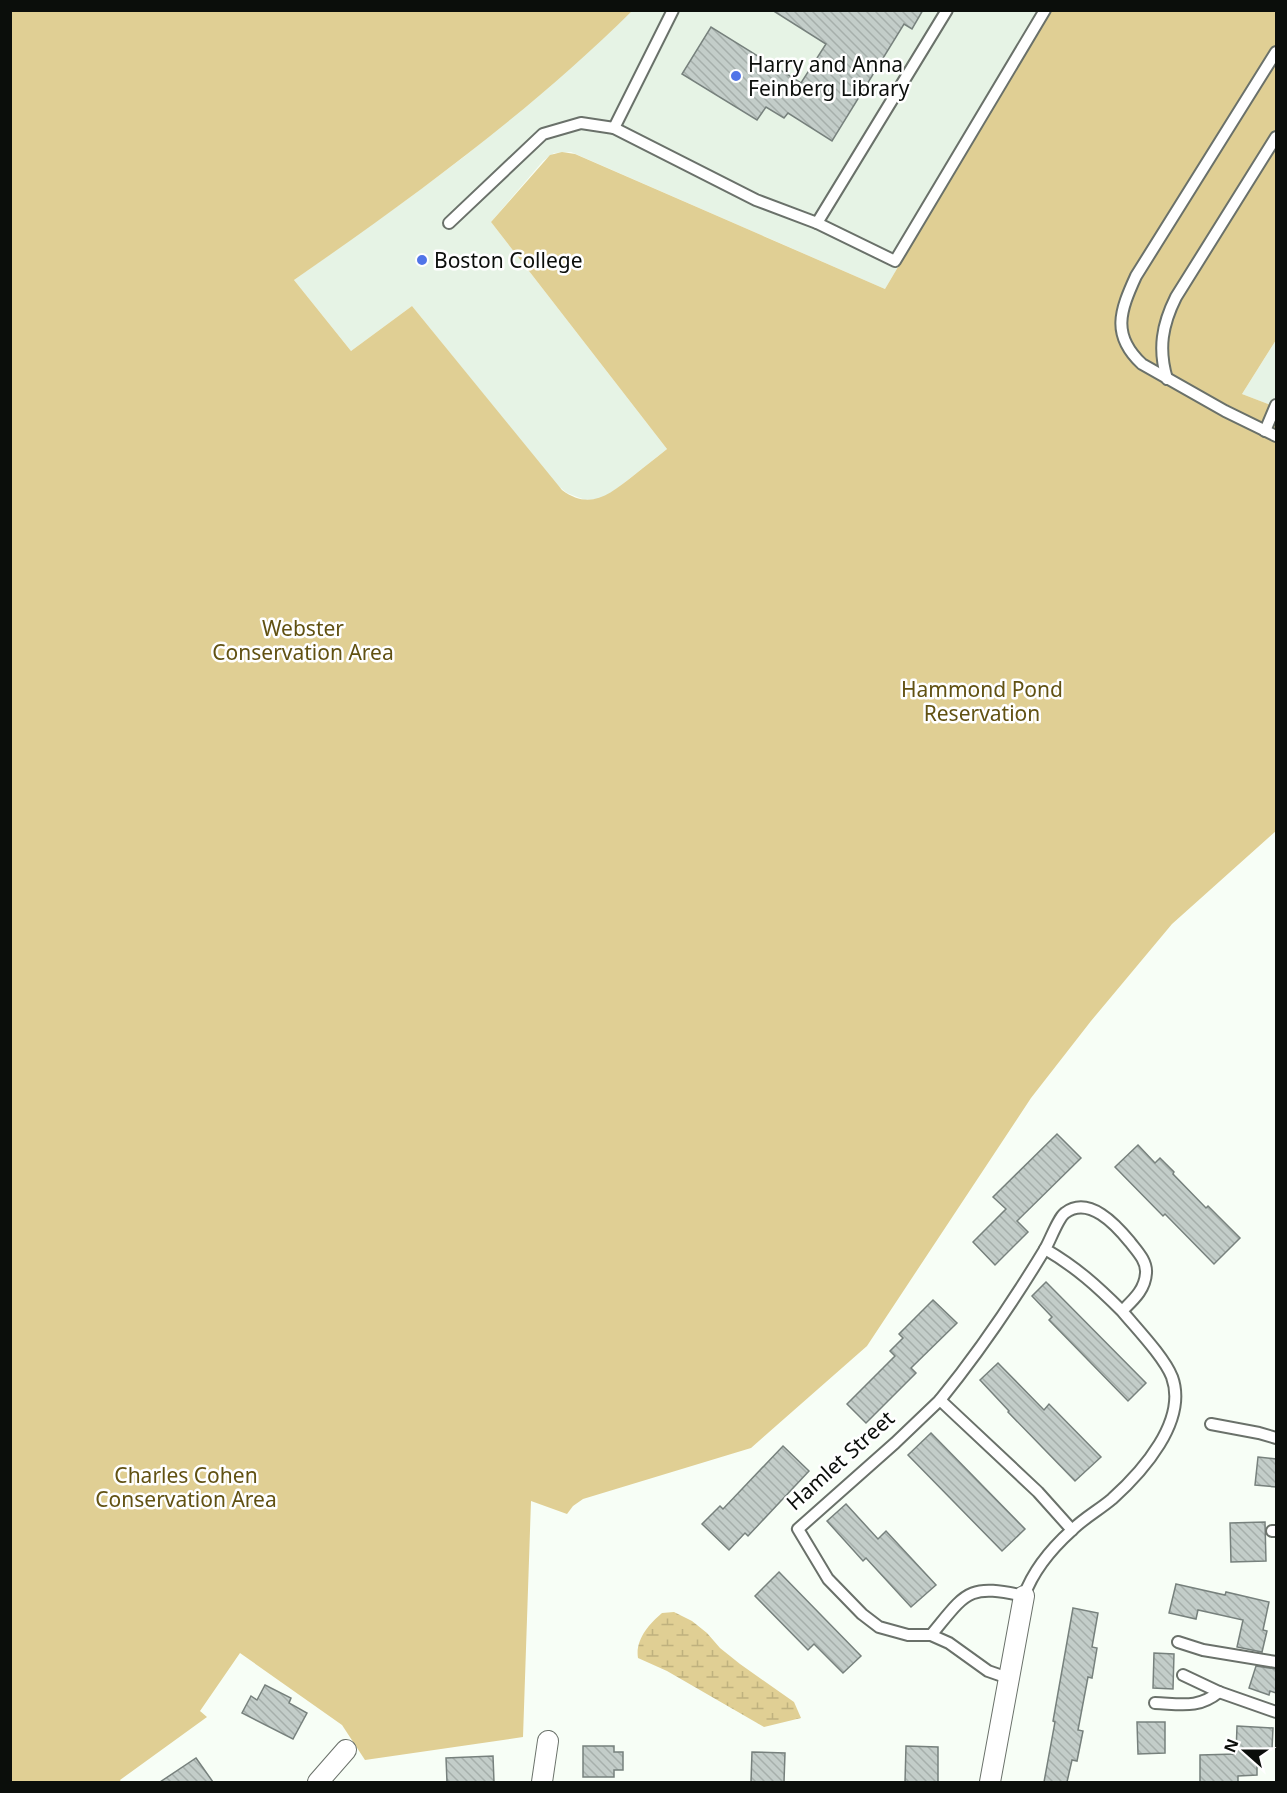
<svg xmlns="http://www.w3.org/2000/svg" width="1287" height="1793" viewBox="0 0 1287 1793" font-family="'Noto Sans',sans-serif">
  <defs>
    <pattern id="wetland-marsh" width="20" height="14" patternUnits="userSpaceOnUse" patternTransform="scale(1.5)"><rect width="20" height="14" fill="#e0cf94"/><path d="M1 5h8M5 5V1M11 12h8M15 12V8" fill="none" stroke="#bfb17e"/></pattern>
    <pattern id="building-back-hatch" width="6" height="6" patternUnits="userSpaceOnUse" patternTransform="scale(1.5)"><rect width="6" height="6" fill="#c3cdc9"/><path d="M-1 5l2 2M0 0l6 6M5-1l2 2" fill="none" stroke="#a6afab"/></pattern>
  </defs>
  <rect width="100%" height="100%" fill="#f7fef6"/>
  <g fill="#e6f3e5">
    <polygon points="632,11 1049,11 885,289 571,152 554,153 543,161 491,222 667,449 610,494 598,499 585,500 567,493 557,485 412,306 351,351 294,280 409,198 465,156 572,65"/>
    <polygon points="1276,340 1276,407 1242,394"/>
  </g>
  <path fill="url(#wetland-marsh)" d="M674 1612 692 1621 707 1633 720 1648 740 1664 794 1702 801 1718 764 1727 667 1671 638 1658C635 1640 649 1624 662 1613Z"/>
  <path fill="#e0cf94" d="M11 11H632C530 112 412 198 294 280L351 351 412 306 562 490C590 511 610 494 633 476 644 467 656 458 667 449L491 222 550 155 562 152 575 154 885 289 1049 11H1276V340L1242 394 1276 407V831L1172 924 1091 1021 1031 1098 867 1346 751 1448 583 1499 573 1506 567 1514 531 1501 523 1737 365 1760 342 1725 240 1653 200 1711 207 1717 120 1780 121 1782H11Z"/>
  <g fill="url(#building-back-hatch)" stroke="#77817d" stroke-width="1.5">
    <polygon points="772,10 923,10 912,29 904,24 832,141 788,113 784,118 766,107 757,120 682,74 711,27 801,83 826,44"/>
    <polygon points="1057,1134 1081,1158 1017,1221 1028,1232 995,1265 973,1242 1006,1209 993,1197"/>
    <polygon points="1138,1145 1155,1163 1160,1158 1174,1172 1173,1174 1206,1208 1208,1206 1240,1238 1214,1264 1165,1214 1163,1216 1115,1167"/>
    <polygon points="1046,1282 1146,1383 1128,1401 1049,1320 1052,1317 1032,1296"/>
    <polygon points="933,1300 957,1323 911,1368 916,1373 866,1423 847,1404 895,1356 890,1351 903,1338 899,1334"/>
    <polygon points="998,1363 1044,1410 1049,1404 1101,1457 1075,1481 1008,1412 1009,1411 980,1380"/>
    <polygon points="931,1433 1025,1529 1002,1551 908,1455"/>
    <polygon points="783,1446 809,1471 748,1536 745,1533 729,1550 702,1524 720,1506 723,1509"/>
    <polygon points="1258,1457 1276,1459 1276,1487 1255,1485"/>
    <polygon points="846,1504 878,1539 886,1531 936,1585 911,1607 866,1558 863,1561 827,1521"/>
    <polygon points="1265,1522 1266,1561 1231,1562 1230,1523"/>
    <polygon points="779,1572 861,1656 843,1673 814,1644 808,1650 755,1596"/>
    <polygon points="1176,1584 1225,1595 1226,1592 1269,1602 1263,1630 1267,1631 1262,1652 1237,1647 1243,1620 1198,1610 1196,1619 1169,1613"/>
    <polygon points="1073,1608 1098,1613 1092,1647 1097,1648 1092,1678 1088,1677 1078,1730 1083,1731 1077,1761 1072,1760 1067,1782 1044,1782 1055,1722 1053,1721"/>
    <polygon points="1154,1653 1174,1654 1173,1689 1153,1688"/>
    <polygon points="1256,1666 1276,1669 1276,1693 1270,1691 1269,1695 1249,1688"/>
    <polygon points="265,1685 291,1698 289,1703 307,1713 293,1739 242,1713 251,1696 257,1700"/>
    <polygon points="1137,1722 1165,1722 1165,1753 1138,1754"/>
    <polygon points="1237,1726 1273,1728 1272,1749 1257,1748 1257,1775 1238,1776 1238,1782 1200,1782 1200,1755 1236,1754"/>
    <polygon points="583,1746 614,1746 614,1752 623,1752 623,1770 614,1770 614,1777 583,1777"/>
    <polygon points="906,1746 938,1747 938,1782 905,1782"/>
    <polygon points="752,1752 785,1753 784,1782 751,1782"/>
    <polygon points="493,1756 494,1782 447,1782 446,1758"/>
    <polygon points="196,1758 213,1782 160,1782"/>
  </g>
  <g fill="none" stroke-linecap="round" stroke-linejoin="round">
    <defs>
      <g id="lane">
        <path d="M1276 52 1136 276C1120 311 1111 335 1142 364L1225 411 1276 436"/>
        <polyline points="614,128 673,10"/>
        <polyline points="449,223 543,134 581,123 614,128 756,200 817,223 895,261 1045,10"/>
        <polyline points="817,223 947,10"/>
        <path d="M1167 379C1158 349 1162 325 1176 297L1276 137"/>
        <polyline points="1265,431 1276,405"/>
        <path d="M1045 1249C1013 1302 979 1352 940 1400L1038 1492 1072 1530"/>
        <polyline points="940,1400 895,1443 798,1529 828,1579 862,1614 879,1627 908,1635 931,1635 949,1643 988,1671 1008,1678"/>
        <polyline points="1211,1424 1259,1433 1276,1438"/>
        <polyline points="1272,1531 1276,1531"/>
        <path d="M931 1635C966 1593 967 1583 1024 1596 1033 1571 1052 1548 1072 1530 1084 1518 1099 1510 1112 1499 1142 1472 1188 1421 1172 1377 1164 1357 1137 1329 1122 1311 1133 1300 1145 1290 1146 1273 1147 1261 1137 1251 1130 1242 1116 1225 1089 1195 1065 1213 1058 1218 1050 1241 1045 1249 1076 1267 1097 1286 1122 1311"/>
        <polyline points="1178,1642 1203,1650 1276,1662"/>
        <polyline points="1183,1675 1219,1692 1276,1712"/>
        <path d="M1155 1703C1181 1704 1198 1709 1219 1692"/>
      </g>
      <g id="street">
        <polyline points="318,1782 346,1750"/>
        <polyline points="542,1782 548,1741"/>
        <polyline points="990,1782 1024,1596"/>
      </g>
    </defs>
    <use href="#lane" stroke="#6a716a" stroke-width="14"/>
    <use href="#street" stroke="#6a716a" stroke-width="22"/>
    <use href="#lane" stroke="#fff" stroke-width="10"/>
    <use href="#street" stroke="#fff" stroke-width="20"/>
  </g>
  <g fill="#5074e8" stroke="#fff" stroke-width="2">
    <circle cx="736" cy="76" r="6"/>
    <circle cx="422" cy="260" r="6"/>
  </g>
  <g text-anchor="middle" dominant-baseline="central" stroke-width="5" stroke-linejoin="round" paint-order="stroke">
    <g font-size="21" fill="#0b0e0b" stroke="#fff" text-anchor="start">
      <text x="748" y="64">Harry and Anna<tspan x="748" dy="24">Feinberg Library</tspan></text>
      <text x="434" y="260">Boston College</text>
    </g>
    <g font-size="21" fill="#615112" stroke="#fff">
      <text x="303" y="628">Webster<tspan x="303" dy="24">Conservation Area</tspan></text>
      <text x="982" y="689">Hammond Pond<tspan x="982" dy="24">Reservation</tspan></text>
      <text x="186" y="1475">Charles Cohen<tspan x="186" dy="24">Conservation Area</tspan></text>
    </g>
    <g font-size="21" fill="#0b0e0b" stroke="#fff">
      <text transform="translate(840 1460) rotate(-42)">Hamlet Street</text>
    </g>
  </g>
  <rect width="1287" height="1793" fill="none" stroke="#0b0e0b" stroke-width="24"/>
  <g transform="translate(1245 1751) rotate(291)" stroke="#ffffff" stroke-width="4.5" paint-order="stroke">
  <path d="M0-4.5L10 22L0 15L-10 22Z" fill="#0b0e0b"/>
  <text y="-9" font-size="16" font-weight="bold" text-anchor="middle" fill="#0b0e0b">N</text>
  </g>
</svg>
